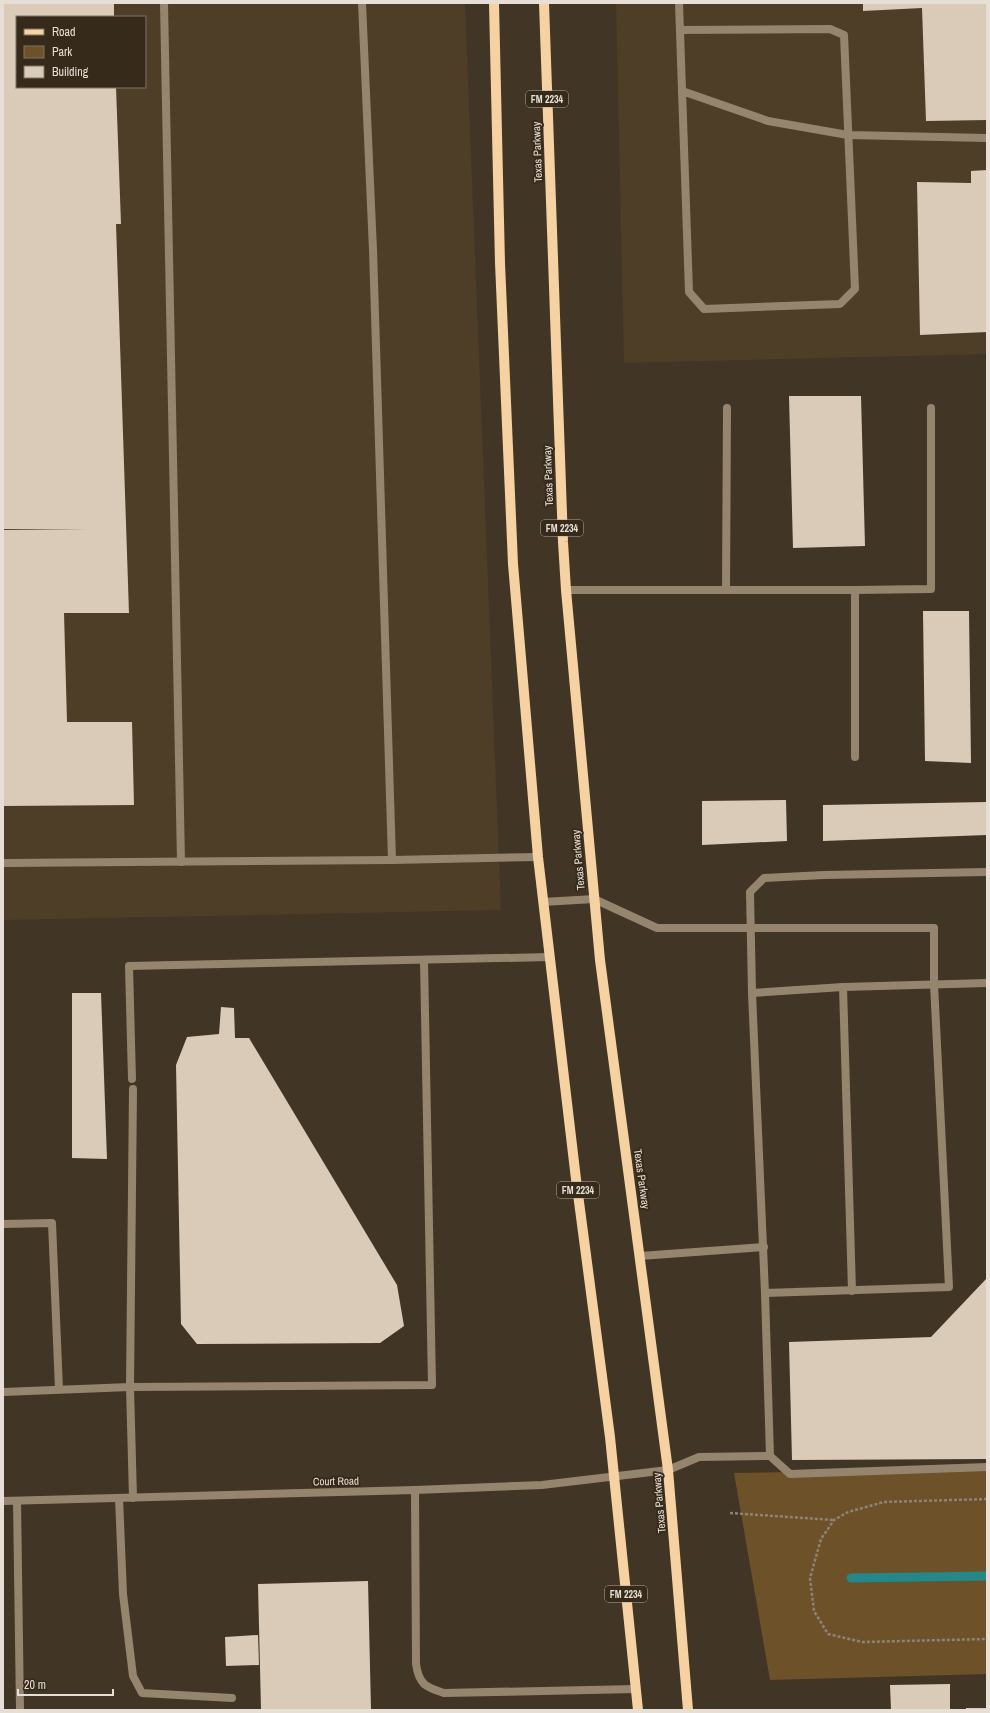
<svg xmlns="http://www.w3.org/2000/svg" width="990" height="1713" viewBox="0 0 990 1713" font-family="'Archivo Narrow',sans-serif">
  <rect width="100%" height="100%" fill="#413525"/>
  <g fill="#4e3e28" fill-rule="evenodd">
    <path d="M3 3H465L501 910 3 920ZM17 17H145V87H17Z"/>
    <polygon points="616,3 987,3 987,354 624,363"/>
  </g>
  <polygon fill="#6d5129" points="987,1469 987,1674 770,1680 734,1473"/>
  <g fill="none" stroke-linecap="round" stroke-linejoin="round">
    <polyline stroke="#248789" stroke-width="9" points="851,1578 987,1576"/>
  </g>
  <g fill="#dacbb8">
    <polygon points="3,3 114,3 114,17 17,17 17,87 116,87 121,224 116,224 129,613 64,613 67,722 132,722 134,805 3,806 3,530 87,529 3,529"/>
    <polygon points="863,3 987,3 987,120 926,121 922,8 863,11"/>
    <polygon points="987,170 987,332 920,335 917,182 971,183 971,171"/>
    <polygon points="789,396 861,396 865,546 793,548"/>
    <polygon points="923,611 969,611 971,763 925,761"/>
    <polygon points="786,800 787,841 702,845 702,801"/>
    <polygon points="987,802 987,835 823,841 823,805"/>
    <polygon points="72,993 101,993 107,1159 72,1158"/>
    <rect x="986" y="1006" width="1" height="13"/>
    <polygon points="221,1007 234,1008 235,1038 249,1038 397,1285 404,1326 380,1343 197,1344 181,1324 176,1065 187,1037 219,1034"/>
    <polygon points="987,1278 987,1459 792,1460 789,1342 931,1337"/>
    <polygon points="368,1581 371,1710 261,1710 258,1584"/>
    <polygon points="258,1635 259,1665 226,1666 225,1637"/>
    <polygon points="950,1684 950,1710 891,1710 890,1685"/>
    <rect x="966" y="1708" width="21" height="2"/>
  </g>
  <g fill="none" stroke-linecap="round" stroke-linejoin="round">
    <g stroke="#8d8376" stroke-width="2.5" stroke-dasharray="3 2" stroke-linecap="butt">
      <polyline points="987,1499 884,1502 848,1512 834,1520 821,1539 810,1578 814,1611 828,1634 862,1642 987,1639"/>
      <polyline points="730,1513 834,1520"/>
    </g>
    <g stroke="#96856e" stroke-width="8">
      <polyline points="164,3 181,862"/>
      <polyline points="362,3 373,250 392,860"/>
      <polyline points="679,3 689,292 704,309 840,304 855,289 844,35 830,29 680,30"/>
      <polyline points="682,91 768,121 848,135 987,138"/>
      <polyline points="566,590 855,590 855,757"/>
      <polyline points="726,590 727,408"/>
      <polyline points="855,590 931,589 931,408"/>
      <polyline points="3,863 392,860 538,857"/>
      <polyline points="543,902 594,899 657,928 934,928 934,984 949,1287 765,1293 752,993 750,892 764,878 824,875 987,872"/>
      <polyline points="752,993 843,987"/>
      <polyline points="132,1079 129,966 550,957"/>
      <polyline points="3,1224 52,1223 59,1389"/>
      <polyline points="640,1256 764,1247"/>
      <polyline points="852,1291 843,987 987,983"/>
      <polyline points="765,1293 770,1456"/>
      <polyline points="3,1392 130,1387 133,1089"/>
      <polyline points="668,1470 699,1457 770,1456 790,1474 987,1467"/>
      <path d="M415 1490 416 1664C419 1685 426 1687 444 1693L636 1689"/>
      <polyline points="119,1498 123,1594 133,1676 142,1693 232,1698"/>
      <polyline points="133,1498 130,1387 432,1385 424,960"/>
    </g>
    <polyline stroke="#96856e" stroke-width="8" points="17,1501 20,1710"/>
    <polyline stroke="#96856e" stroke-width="8" points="3,1501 415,1490 542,1485 668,1470"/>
    <g stroke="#f6d2a2" stroke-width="10">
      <polyline points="494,3 500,263 513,564 538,857 576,1179 610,1437 638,1710"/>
      <polyline points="544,3 563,542 566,590 600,960 668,1470 688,1710"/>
    </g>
  </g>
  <g text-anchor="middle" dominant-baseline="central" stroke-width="4" stroke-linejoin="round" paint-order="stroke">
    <g fill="#362b1b" stroke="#b2a99d" stroke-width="1">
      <rect x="526" y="91" width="42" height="16" rx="3"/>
      <rect x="541" y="520" width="42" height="16" rx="3"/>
      <rect x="557" y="1182" width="42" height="16" rx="3"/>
      <rect x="605" y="1586" width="42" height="16" rx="3"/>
    </g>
    <g font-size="10" font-weight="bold" fill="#e7dfd5">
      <text x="547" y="99">FM 2234</text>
      <text x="562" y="528">FM 2234</text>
      <text x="578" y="1190">FM 2234</text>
      <text x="626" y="1594">FM 2234</text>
    </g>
    <g font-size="11" fill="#e7dfd5" stroke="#362b1b">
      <text transform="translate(537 152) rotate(-92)">Texas Parkway</text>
      <text transform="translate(548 476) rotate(-92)">Texas Parkway</text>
      <text transform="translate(578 860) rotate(-95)">Texas Parkway</text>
      <text transform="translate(642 1179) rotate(82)">Texas Parkway</text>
      <text transform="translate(336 1481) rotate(-1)">Court Road</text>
      <text transform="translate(659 1503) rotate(-95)">Texas Parkway</text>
    </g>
  </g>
  <rect width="990" height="1713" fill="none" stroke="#e7dfd5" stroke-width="8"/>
  <rect x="16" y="16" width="130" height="72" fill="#362b1b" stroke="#7d7365"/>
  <rect x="24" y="29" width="20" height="6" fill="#f6d2a2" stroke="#7d7365"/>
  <text x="52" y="36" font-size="12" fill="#e7dfd5">Road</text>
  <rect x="24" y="46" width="20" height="12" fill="#6d5129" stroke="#7d7365"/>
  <text x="52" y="56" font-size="12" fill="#e7dfd5">Park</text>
  <rect x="24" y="66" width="20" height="12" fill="#dacbb8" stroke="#7d7365"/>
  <text x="52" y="76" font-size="12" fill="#e7dfd5">Building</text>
  <path d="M18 1689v6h95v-6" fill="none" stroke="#e7dfd5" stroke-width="2"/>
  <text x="24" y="1689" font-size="12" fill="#e7dfd5" stroke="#362b1b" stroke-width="3" paint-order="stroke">20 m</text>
</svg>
